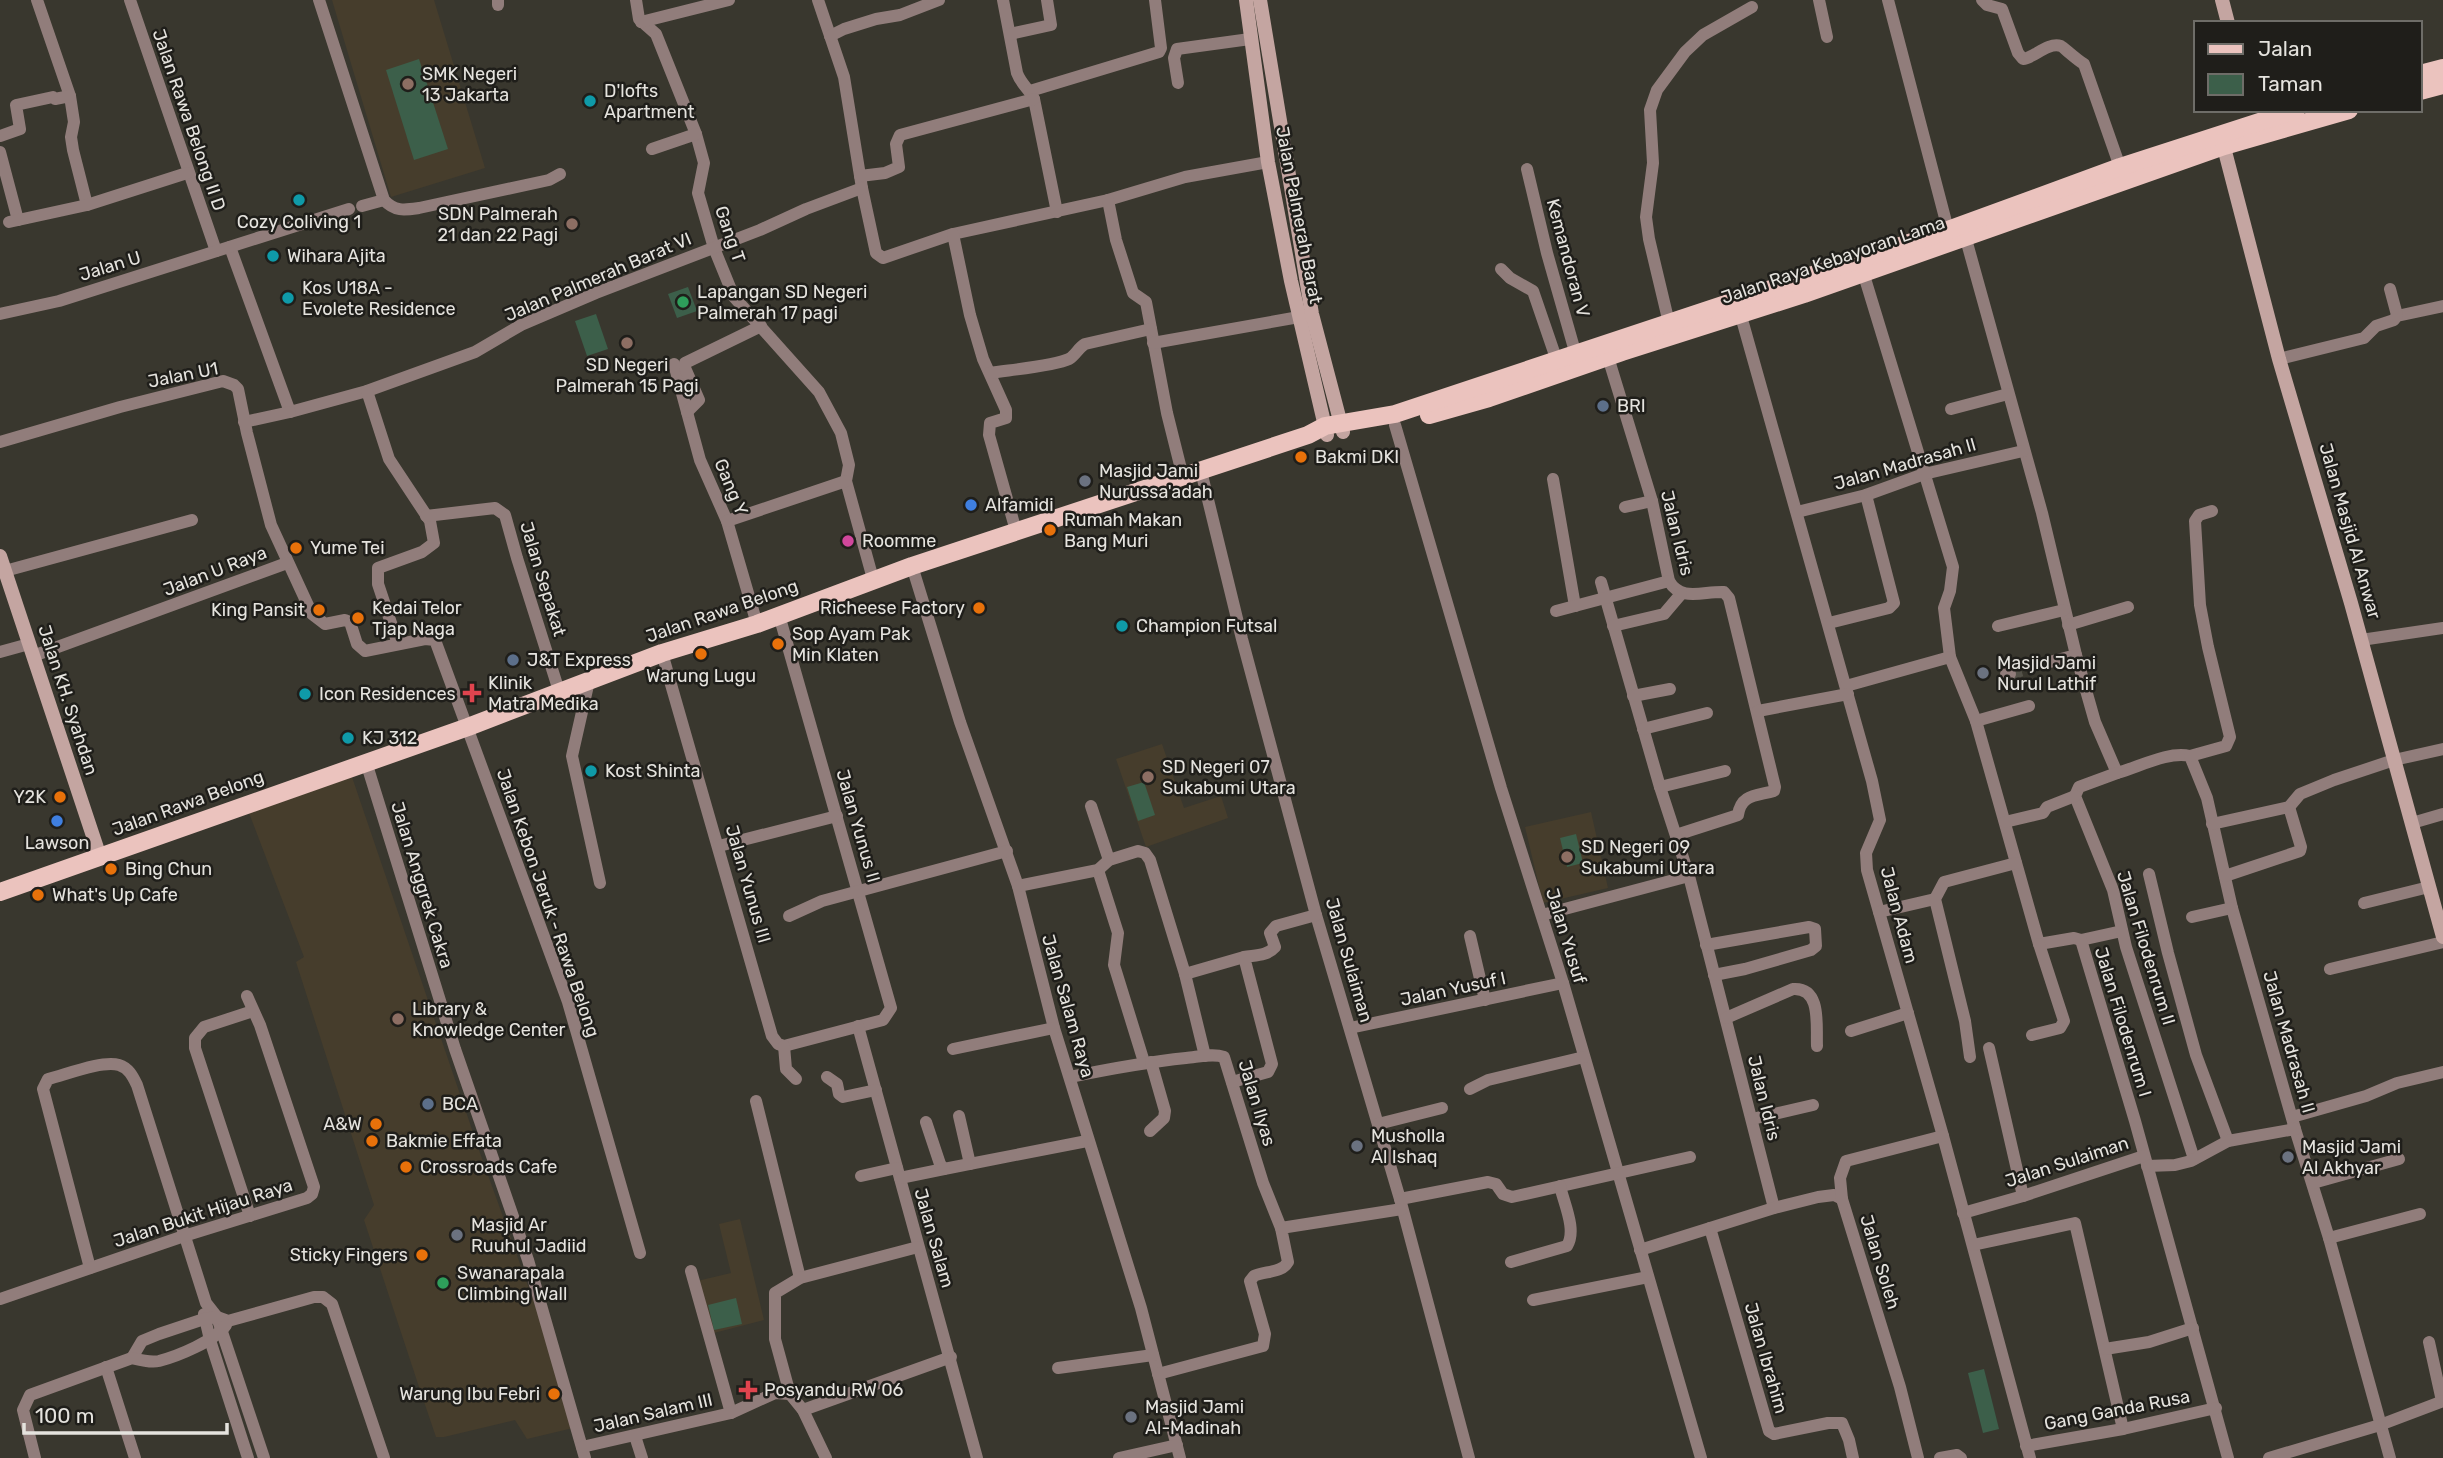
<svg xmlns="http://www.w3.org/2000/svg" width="2443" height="1458" viewBox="0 0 2443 1458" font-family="Rubik,sans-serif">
  <rect width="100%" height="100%" fill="#39372e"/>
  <g fill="#463d2c">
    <polygon points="332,0 434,0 485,168 391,197"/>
    <polygon points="1162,744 1184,808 1221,796 1228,818 1146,847 1116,759"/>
    <polygon points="352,777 480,1153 536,1308 573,1428 527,1439 515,1420 444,1437 436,1437 421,1393 364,1220 374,1205 296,962 304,957 249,813"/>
    <polygon points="1591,812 1608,888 1543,903 1525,827"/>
    <polygon points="740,1219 764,1320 710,1334 697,1281 731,1273 719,1224"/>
  </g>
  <g fill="#3c5f4a">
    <polygon points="419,59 448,149 414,160 386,70"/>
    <polygon points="688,287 697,311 677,318 668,294"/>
    <polygon points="596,314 608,349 587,356 575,321"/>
    <polygon points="1144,782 1155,815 1138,821 1127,787"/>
    <polygon points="1576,834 1583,863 1567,867 1560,838"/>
    <polygon points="736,1298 742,1324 714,1330 708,1305"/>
    <polygon points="1984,1369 1999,1429 1983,1433 1968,1373"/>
  </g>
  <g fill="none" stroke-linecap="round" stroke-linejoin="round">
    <polyline stroke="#535148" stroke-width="12" stroke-dasharray="12 6" stroke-linecap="butt" points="2010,674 2042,664"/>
    <g stroke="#917d7b" stroke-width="12">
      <polyline points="37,0 70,96 74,122 71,137 73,150 87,205"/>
      <polyline points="130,0 216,251"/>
      <path d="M319 0 384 200C395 212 405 210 419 208L549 180 560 174"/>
      <polyline points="498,0 498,5"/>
      <polyline points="636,0 639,19 656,34 696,134 704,163 698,193 714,248 734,297 819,392 841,433 849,465 846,481 873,579"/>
      <polyline points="818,0 844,77 862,188 876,253 883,258 953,234 1108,200 1185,177 1268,162"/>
      <path d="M1003 0 1017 73C1021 84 1029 89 1034 99L1057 212"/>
      <polyline points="1819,0 1827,37"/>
      <polyline points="1888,0 1950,237"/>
      <path d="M1982 0 1987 5 2002 9 2018 53 2023 59C2034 58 2047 42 2061 46 2063 47 2077 60 2084 64L2120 167"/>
      <polyline points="641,22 729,0"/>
      <polyline points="1010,34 1051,25 1047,0"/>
      <polyline points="830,36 844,29 876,19 900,15 939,0"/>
      <polyline points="1178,83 1174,58 1177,49 1250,39"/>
      <polyline points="1030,91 1159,52 1161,48 1155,0"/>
      <polyline points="0,136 20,129 16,105 53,97 55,99 70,96"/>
      <polyline points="652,149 696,134"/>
      <polyline points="0,152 18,220"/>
      <polyline points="1527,169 1547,253 1576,355"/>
      <polyline points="860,176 885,173 899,167 896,144 900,135 1034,99"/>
      <polyline points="1108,200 1116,240 1133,293 1146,302 1167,413 1183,477"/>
      <polyline points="362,206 384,200"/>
      <polyline points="9,222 87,205 187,173"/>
      <path d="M1964 232 2042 513 2076 655 2095 722 2117 773C2139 767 2168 751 2190 756L2207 798 2232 908 2295 1129 2329 1238 2390 1458"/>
      <polyline points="953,234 970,315 983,359 1006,410 1006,418 990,423 989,435 1016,531"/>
      <polyline points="230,247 290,412 367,391 475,352 521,325 596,293 760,230 806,209 862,188"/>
      <polyline points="1501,269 1510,278 1533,291 1557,361"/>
      <polyline points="1863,272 1953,567 1950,591 1944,608 1950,657"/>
      <polyline points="1739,309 1872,781 1880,820 1866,853 1867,870 1943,1136 2030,1458"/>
      <polyline points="0,314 59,301 349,209"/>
      <polyline points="2397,316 2443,306"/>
      <polyline points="1669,323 1649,239 1646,217 1653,163 1650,110 1657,90 1685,52 1703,35 1752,7"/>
      <polyline points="1153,343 1299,317"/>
      <path d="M1608 357 1652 501 1669 581C1681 602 1703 591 1724 592L1729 598 1775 787 1774 791C1756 796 1741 794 1738 815L1732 817 1676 835"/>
      <polyline points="2279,359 2364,338 2376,326 2394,320 2397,315 2390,289"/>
      <polyline points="674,364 700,460 727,521 757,624"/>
      <path d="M990 373C1009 370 1054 366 1069 359 1076 355 1078 348 1085 344L1151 329"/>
      <polyline points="367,391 389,459 430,521 434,543 422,552 378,568 378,584 398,644"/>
      <polyline points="1951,409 2008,394"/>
      <polyline points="687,412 699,400 685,368 685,363 761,326"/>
      <polyline points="244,422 290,412"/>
      <polyline points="1395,425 1501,788 1563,983 1701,1458"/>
      <polyline points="0,442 120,407 223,381 234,385 238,389 247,433 271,525 312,614 325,624 345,620 350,622 357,644 365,651 425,639 435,640 568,1002 640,1253"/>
      <polyline points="1201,471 1242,639 1316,915 1400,1199 1469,1458"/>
      <polyline points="1553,479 1575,606"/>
      <polyline points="1625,507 1652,501"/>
      <polyline points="1797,512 1866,495 1924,474 2023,451"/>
      <polyline points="426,516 495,508 505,515 517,558 559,691"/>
      <polyline points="727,521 846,481"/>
      <polyline points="912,566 960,722 1018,886 1054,1028 1141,1308 1180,1458"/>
      <polyline points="5,571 192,520"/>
      <polyline points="1601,582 1660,787 1689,876 1774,1208"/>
      <polyline points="1556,611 1669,581"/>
      <polyline points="1829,623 1889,608 1894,603 1866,495"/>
      <polyline points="2068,625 2128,607"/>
      <polyline points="1613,626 1664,614 1681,594"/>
      <polyline points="1998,626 2064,610"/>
      <polyline points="2361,640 2443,628"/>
      <polyline points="0,652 29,644"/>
      <polyline points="662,653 772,1036 778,1044 784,1046 883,1020 891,1008 779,615"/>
      <polyline points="33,656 287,563"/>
      <polyline points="2042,664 2076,655"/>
      <polyline points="2006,674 2010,674"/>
      <polyline points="589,681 572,756 600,883"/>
      <polyline points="1846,686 1950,657 1976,721 2039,944 2074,938 2081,940 2122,931"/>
      <polyline points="1633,696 1670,689"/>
      <polyline points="1758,711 1848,694"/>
      <polyline points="1976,721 2029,706"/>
      <polyline points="1643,729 1707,713"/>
      <polyline points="2190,756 2226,746 2230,737 2208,647 2200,605 2195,521 2199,515 2212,511"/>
      <polyline points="366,762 455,1049 528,1260 585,1458"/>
      <polyline points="2117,773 2079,787 2075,796 2113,890 2126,947 2194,1159"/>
      <polyline points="1660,787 1725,771"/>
      <polyline points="1091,806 1109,860"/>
      <polyline points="2005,822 2043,813 2047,807 2075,796"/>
      <polyline points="2412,823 2443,814"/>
      <polyline points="2212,824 2289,807 2300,794 2334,780 2394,760 2443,749"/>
      <polyline points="719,846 837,816"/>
      <polyline points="1098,870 1118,933 1114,965 1144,1062"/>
      <polyline points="2149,874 2168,953 2196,1055 2228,1141"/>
      <polyline points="2225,876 2300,851 2301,847 2289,807"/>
      <polyline points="1018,886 1098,870 1109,860 1138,851 1145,853 1150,860 1185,974 1205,1056"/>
      <polyline points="2364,903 2429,887"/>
      <polyline points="1879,912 1935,899"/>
      <polyline points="1542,915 1689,876"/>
      <polyline points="789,916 822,901 1007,851"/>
      <polyline points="2192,917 2232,908"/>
      <polyline points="1470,936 1485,1000"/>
      <polyline points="2081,940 2135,1121 2228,1458"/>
      <polyline points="1706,945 1809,927 1815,929 1816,946 1811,950 1745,969 1714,975"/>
      <polyline points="2330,969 2443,942"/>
      <polyline points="1185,974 1244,957"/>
      <path d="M1726 1018 1793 989C1822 987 1816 1026 1817 1046"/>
      <polyline points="858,1026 977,1458"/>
      <polyline points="1350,1028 1563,983"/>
      <polyline points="1851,1031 1908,1013"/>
      <polyline points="2032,1035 2060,1028 2064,1021 2039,944"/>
      <polyline points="784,1046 786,1069 796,1079"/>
      <polyline points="1989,1048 2023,1196"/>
      <polyline points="953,1049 1054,1028"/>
      <polyline points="1970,1057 1965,1021 1935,899 1944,882 2016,863"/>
      <polyline points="827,1077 837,1084 839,1094 843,1097 876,1090"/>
      <path d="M1070 1077C1109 1069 1147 1062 1186 1058 1198 1057 1213 1053 1224 1057L1263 1183 1281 1228"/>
      <path d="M1232 1082 1268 1072 1272 1064 1244 957C1255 955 1267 956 1275 947L1270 933 1276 926 1316 915"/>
      <polyline points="1470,1089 1488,1080 1584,1057"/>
      <polyline points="756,1101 800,1278"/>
      <polyline points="959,1116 970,1164"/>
      <polyline points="2292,1117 2366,1096 2397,1083 2443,1072"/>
      <polyline points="1752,1119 1813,1105"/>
      <polyline points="926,1122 940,1164 944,1169 1087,1141"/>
      <polyline points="1378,1124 1442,1108"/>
      <polyline points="1150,1131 1164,1118 1165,1111 1151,1062"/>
      <polyline points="2147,1166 2175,1165 2191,1161 2228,1141 2295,1129"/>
      <polyline points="861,1176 897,1168"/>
      <polyline points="900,1178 944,1169"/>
      <polyline points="2313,1183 2399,1159"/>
      <polyline points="1400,1199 1488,1182 1496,1184 1503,1194 1512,1197 1690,1157"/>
      <polyline points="1963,1213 2023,1196 2144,1156"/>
      <polyline points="250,1216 195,1048 195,1038 204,1027 253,1011"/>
      <polyline points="1710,1228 1769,1431 1774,1434 1828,1423 1842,1423 1849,1440 1853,1458"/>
      <polyline points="2329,1238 2420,1214"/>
      <polyline points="1973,1245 2075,1223 2123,1429"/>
      <polyline points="1640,1250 1774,1208 1818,1197 1834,1195 1842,1199"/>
      <path d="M1511 1262 1567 1246C1577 1230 1564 1204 1560 1186"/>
      <path d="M90 1268 43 1089 48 1079C65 1075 102 1060 119 1065 129 1068 133 1077 137 1085L206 1303 217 1317 264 1458"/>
      <polyline points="691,1271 731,1413"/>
      <polyline points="0,1299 184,1236 307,1198 312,1194 314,1187 260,1025 247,996"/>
      <polyline points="1533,1300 1648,1277"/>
      <polyline points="204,1314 210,1340 248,1458"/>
      <polyline points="2429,1342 2442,1401"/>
      <polyline points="2105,1349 2149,1342 2193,1328"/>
      <polyline points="132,1358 142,1341 159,1334 204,1319 217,1317 228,1321 314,1297 323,1297 332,1304 384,1458"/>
      <polyline points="106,1367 135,1458"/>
      <polyline points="1058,1368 1153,1355"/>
      <path d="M1158 1374 1263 1346 1265 1334 1250 1281 1254 1276C1265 1271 1282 1273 1288 1262L1281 1228 1402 1209"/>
      <polyline points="803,1410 951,1357"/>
      <polyline points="635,1436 642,1458"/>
      <polyline points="2026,1446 2123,1429 2216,1408"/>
      <polyline points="582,1447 731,1413 775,1393 790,1394"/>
      <path d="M35 1458 23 1410 30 1395 132 1358C140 1360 150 1363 159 1361 178 1356 215 1341 226 1325"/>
      <polyline points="826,1458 803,1410 790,1394 775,1339 775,1293 800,1278 918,1247"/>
      <polyline points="1119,1458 1177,1445"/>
      <polyline points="1918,1458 1900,1387 1842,1199 1840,1178 1846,1161 1943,1136"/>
      <polyline points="1940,1458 1957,1455 1961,1458"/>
      <polyline points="2269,1458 2380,1425 2443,1401"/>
    </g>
    <g stroke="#c4a5a1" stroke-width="14">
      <polyline points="1246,0 1268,162 1291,281 1327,435"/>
      <polyline points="1260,0 1312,314 1343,432"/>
      <polyline points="2222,0 2228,23"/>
      <polyline points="2221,136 2279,359 2351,603 2443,937"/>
      <polyline points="0,556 100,857"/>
    </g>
    <g stroke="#ebc3be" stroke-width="18">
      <polyline points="2420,74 2443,68"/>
      <polyline points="2420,91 2443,85"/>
      <polyline points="1429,415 1489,398 1622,352 1804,294 2224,146 2349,110"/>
      <polyline points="0,892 468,727 662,653 757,624 912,566 1308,435 1325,426 1395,414 1948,230 2120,167 2296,110"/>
    </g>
  </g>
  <g fill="#8d6e63" stroke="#1f1e1a" stroke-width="2.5">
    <circle cx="408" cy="84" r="7"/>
    <circle cx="572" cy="224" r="7"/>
    <circle cx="627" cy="343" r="7"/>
    <circle cx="1148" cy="777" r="7"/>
    <circle cx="1567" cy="857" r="7"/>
    <circle cx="398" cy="1019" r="7"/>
  </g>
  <g fill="#0f9aa8" stroke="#1f1e1a" stroke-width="2.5">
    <circle cx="590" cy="101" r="7"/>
    <circle cx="299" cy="200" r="7"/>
    <circle cx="273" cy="256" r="7"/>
    <circle cx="288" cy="298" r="7"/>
    <circle cx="1122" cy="626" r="7"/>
    <circle cx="305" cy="694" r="7"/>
    <circle cx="348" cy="738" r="7"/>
    <circle cx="591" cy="771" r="7"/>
  </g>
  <g fill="#2e9e5b" stroke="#1f1e1a" stroke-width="2.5">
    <circle cx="683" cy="302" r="7"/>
    <circle cx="443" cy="1283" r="7"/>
  </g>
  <g fill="#5c6f8a" stroke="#1f1e1a" stroke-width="2.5">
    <circle cx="1603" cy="406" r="7"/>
    <circle cx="513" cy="660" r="7"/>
    <circle cx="428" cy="1104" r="7"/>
  </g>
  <g fill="#e8710a" stroke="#1f1e1a" stroke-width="2.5">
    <circle cx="1301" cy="457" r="7"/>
    <circle cx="1050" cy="530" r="7"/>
    <circle cx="296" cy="548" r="7"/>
    <circle cx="979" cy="608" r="7"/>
    <circle cx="319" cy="610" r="7"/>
    <circle cx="358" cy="618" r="7"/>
    <circle cx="778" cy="644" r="7"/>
    <circle cx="701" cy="654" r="7"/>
    <circle cx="60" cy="797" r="7"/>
    <circle cx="111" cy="869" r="7"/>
    <circle cx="38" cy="895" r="7"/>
    <circle cx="376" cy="1124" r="7"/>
    <circle cx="372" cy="1141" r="7"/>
    <circle cx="406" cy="1167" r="7"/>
    <circle cx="422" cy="1255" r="7"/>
    <circle cx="554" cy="1394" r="7"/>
  </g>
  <g fill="#6b7280" stroke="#1f1e1a" stroke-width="2.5">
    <circle cx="1085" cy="481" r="7"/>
    <circle cx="1983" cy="673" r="7"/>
    <circle cx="1357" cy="1146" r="7"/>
    <circle cx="2288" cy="1157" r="7"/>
    <circle cx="457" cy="1235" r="7"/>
    <circle cx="1131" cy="1417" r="7"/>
  </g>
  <g fill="#3f7fe0" stroke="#1f1e1a" stroke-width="2.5">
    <circle cx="971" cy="505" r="7"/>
    <circle cx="57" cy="821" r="7"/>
  </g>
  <circle fill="#d1479c" stroke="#1f1e1a" stroke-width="2.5" cx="848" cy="541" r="7"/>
  <g fill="#e0444e" stroke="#1f1e1a" stroke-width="2.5">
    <path d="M468.5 682.5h7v7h7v7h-7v7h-7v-7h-7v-7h7z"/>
    <path d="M744.5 1379.5h7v7h7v7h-7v7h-7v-7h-7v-7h7z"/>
  </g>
  <g text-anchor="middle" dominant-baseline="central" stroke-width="5" stroke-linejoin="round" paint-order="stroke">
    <g font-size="18" fill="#e5e3de" stroke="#1f1e1a" text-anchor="start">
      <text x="422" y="74">SMK Negeri<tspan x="422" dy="21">13 Jakarta</tspan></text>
      <text x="604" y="91">D'lofts<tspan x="604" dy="21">Apartment</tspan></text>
      <text x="558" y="214" text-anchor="end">SDN Palmerah<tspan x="558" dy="21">21 dan 22 Pagi</tspan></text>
      <text x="299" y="222" text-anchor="middle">Cozy Coliving 1</text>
      <text x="287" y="256">Wihara Ajita</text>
      <text x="302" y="288">Kos U18A -<tspan x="302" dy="21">Evolete Residence</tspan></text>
      <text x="697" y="292">Lapangan SD Negeri<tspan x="697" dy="21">Palmerah 17 pagi</tspan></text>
      <text x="627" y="365" text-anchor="middle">SD Negeri<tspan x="627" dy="21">Palmerah 15 Pagi</tspan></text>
      <text x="1617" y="406">BRI</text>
      <text x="1315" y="457">Bakmi DKI</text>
      <text x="1099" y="471">Masjid Jami<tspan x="1099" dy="21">Nurussa'adah</tspan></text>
      <text x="985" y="505">Alfamidi</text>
      <text x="1064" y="520">Rumah Makan<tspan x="1064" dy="21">Bang Muri</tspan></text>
      <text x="862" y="541">Roomme</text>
      <text x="310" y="548">Yume Tei</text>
      <text x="372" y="608">Kedai Telor<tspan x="372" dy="21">Tjap Naga</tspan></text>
      <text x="965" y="608" text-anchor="end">Richeese Factory</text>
      <text x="305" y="610" text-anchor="end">King Pansit</text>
      <text x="1136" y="626">Champion Futsal</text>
      <text x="792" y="634">Sop Ayam Pak<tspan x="792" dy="21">Min Klaten</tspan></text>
      <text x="527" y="660">J&amp;T Express</text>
      <text x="1997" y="663">Masjid Jami<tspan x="1997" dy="21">Nurul Lathif</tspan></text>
      <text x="701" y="676" text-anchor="middle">Warung Lugu</text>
      <text x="488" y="683">Klinik<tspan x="488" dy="21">Matra Medika</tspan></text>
      <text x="319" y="694">Icon Residences</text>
      <text x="362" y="738">KJ 312</text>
      <text x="1162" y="767">SD Negeri 07<tspan x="1162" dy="21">Sukabumi Utara</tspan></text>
      <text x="605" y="771">Kost Shinta</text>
      <text x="46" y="797" text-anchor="end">Y2K</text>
      <text x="57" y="843" text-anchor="middle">Lawson</text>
      <text x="1581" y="847">SD Negeri 09<tspan x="1581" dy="21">Sukabumi Utara</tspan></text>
      <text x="125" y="869">Bing Chun</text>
      <text x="52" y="895">What's Up Cafe</text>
      <text x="412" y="1009">Library &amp;<tspan x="412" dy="21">Knowledge Center</tspan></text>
      <text x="442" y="1104">BCA</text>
      <text x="362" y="1124" text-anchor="end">A&amp;W</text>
      <text x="1371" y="1136">Musholla<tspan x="1371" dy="21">Al Ishaq</tspan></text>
      <text x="386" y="1141">Bakmie Effata</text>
      <text x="2302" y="1147">Masjid Jami<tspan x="2302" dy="21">Al Akhyar</tspan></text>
      <text x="420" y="1167">Crossroads Cafe</text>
      <text x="471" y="1225">Masjid Ar<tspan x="471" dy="21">Ruuhul Jadiid</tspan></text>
      <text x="408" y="1255" text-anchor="end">Sticky Fingers</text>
      <text x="457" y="1273">Swanarapala<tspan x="457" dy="21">Climbing Wall</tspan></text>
      <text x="764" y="1390">Posyandu RW 06</text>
      <text x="540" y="1394" text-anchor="end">Warung Ibu Febri</text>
      <text x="1145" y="1407">Masjid Jami<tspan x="1145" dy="21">Al-Madinah</tspan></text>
    </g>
    <g font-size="18" fill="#e5e3de" stroke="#1f1e1a">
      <text transform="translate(189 120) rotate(71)">Jalan Rawa Belong II D</text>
      <text transform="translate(1299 215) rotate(79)">Jalan Palmerah Barat</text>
      <text transform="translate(730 234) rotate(71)">Gang T</text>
      <text transform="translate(1568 258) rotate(75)">Kemandoran V</text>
      <text transform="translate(1833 260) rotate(-19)">Jalan Raya Kebayoran Lama</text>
      <text transform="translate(110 266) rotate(-17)">Jalan U</text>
      <text transform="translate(598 277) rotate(-23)">Jalan Palmerah Barat VI</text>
      <text transform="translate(183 375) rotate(-11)">Jalan U1</text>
      <text transform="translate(1905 464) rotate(-16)">Jalan Madrasah II</text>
      <text transform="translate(731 487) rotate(67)">Gang Y</text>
      <text transform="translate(2350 531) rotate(74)">Jalan Masjid Al Anwar</text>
      <text transform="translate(1677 533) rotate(76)">Jalan Idris</text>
      <text transform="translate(215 571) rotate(-21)">Jalan U Raya</text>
      <text transform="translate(543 579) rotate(73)">Jalan Sepakat</text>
      <text transform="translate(722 611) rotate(-19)">Jalan Rawa Belong</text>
      <text transform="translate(68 700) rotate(72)">Jalan KH. Syahdan</text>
      <text transform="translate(188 803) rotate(-20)">Jalan Rawa Belong</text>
      <text transform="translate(858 826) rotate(74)">Jalan Yunus II</text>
      <text transform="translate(748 884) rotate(74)">Jalan Yunus III</text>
      <text transform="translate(422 885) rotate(73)">Jalan Anggrek Cakra</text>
      <text transform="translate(548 903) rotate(71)">Jalan Kebon Jeruk - Rawa Belong</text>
      <text transform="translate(1899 915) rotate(75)">Jalan Adam</text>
      <text transform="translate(1566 936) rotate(73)">Jalan Yusuf</text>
      <text transform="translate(2146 948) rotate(73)">Jalan Filodenrum II</text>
      <text transform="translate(1349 960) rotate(74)">Jalan Sulaiman</text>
      <text transform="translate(1453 989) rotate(-12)">Jalan Yusuf I</text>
      <text transform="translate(1068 1006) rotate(74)">Jalan Salam Raya</text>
      <text transform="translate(2123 1022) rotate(73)">Jalan Filodenrum I</text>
      <text transform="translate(2289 1042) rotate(74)">Jalan Madrasah II</text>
      <text transform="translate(1764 1098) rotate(76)">Jalan Idris</text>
      <text transform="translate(1257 1103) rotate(73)">Jalan Ilyas</text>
      <text transform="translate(2067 1162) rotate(-18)">Jalan Sulaiman</text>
      <text transform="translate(203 1213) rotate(-18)">Jalan Bukit Hijau Raya</text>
      <text transform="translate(934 1238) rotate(74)">Jalan Salam</text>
      <text transform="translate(1880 1262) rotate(73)">Jalan Soleh</text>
      <text transform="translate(1766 1358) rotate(74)">Jalan Ibrahim</text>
      <text transform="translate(2117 1410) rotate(-11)">Gang Ganda Rusa</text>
      <text transform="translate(653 1413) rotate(-13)">Jalan Salam III</text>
    </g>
  </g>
  <rect x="2194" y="21" width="228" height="91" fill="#1f1e1a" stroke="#6e6d68" stroke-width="2"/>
  <rect x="2208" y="44" width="35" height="10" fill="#ebc3be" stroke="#6e6d68" stroke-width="2"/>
  <text x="2258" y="56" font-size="21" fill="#e5e3de">Jalan</text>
  <rect x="2208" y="74" width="35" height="21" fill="#3c5f4a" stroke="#6e6d68" stroke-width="2"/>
  <text x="2258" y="91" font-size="21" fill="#e5e3de">Taman</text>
  <path d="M24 1423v10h203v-10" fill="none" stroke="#e5e3de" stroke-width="3.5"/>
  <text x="35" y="1423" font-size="21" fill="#e5e3de" stroke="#1f1e1a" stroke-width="5" paint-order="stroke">100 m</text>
</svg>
